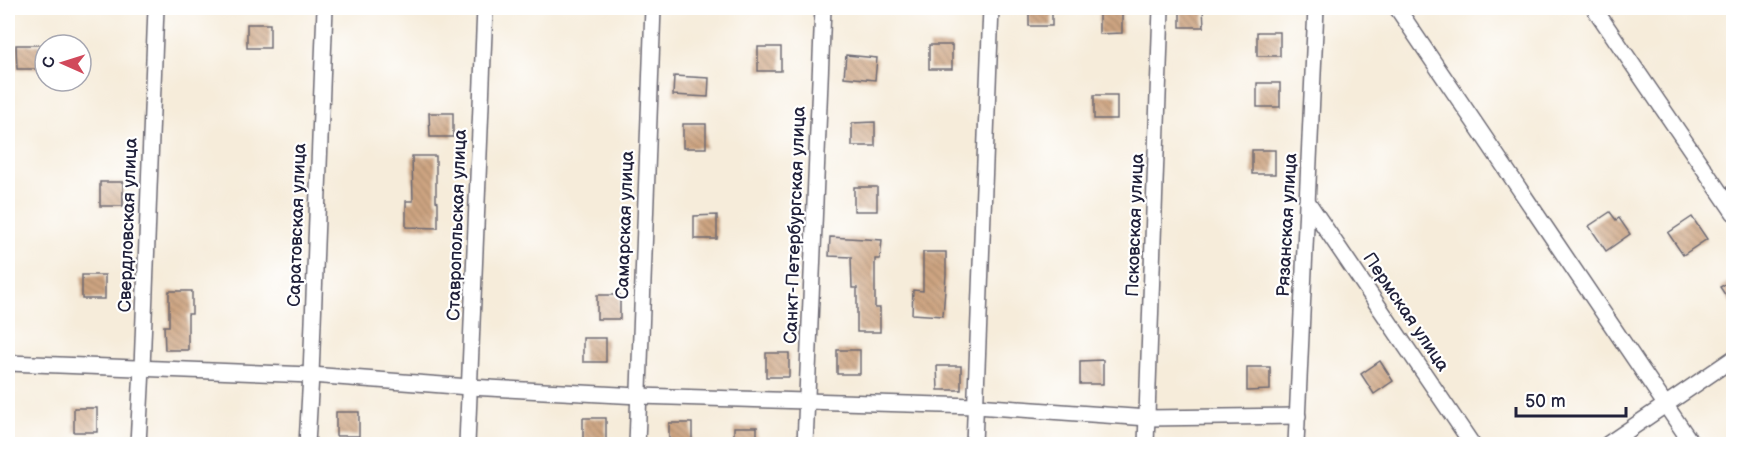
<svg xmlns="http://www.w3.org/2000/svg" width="1741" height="452" viewBox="0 0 1741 452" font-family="'Balsamiq Sans',sans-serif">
  <defs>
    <pattern id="building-back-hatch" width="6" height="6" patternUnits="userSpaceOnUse" patternTransform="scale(1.5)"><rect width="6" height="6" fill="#cda481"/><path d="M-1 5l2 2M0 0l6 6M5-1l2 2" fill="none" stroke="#a6856b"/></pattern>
  </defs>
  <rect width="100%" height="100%" fill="#fff"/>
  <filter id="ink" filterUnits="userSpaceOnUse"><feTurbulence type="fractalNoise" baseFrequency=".0167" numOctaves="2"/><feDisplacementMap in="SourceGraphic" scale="12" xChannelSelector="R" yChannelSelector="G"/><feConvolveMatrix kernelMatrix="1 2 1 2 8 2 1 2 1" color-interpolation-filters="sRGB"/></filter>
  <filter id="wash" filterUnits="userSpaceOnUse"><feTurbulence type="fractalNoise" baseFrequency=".008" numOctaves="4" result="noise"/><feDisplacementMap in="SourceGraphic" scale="24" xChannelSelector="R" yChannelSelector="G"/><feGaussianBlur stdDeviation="1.35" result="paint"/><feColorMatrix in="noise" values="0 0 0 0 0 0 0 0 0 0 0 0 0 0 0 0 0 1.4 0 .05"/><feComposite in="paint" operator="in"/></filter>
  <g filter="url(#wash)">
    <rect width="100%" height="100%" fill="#f6ecda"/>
    <g id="blocks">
      <g fill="url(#building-back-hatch)">
        <rect x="1029" y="8" width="23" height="18"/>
        <polygon points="1180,8 1203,8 1204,27 1180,27"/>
        <polygon points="1099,10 1122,10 1122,33 1099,34"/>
        <rect x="247" y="24" width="23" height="24"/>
        <rect x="1257" y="32" width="23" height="24"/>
        <polygon points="16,45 40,45 40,69 17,69"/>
        <rect x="929" y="45" width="23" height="24"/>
        <rect x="758" y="47" width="23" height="24"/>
        <polygon points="846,55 877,58 875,80 844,77"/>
        <polygon points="674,76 709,78 708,97 673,95"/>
        <rect x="1257" y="83" width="23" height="24"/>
        <rect x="1094" y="95" width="23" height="24"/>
        <polygon points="429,113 453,113 453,137 430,137"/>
        <polygon points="875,122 875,146 852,146 852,123"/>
        <rect x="683" y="124" width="23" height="24"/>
        <rect x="1252" y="150" width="23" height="24"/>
        <polygon points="412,156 436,156 436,201 438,202 438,228 406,227 406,201 413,201"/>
        <rect x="100" y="182" width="23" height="24"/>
        <rect x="854" y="187" width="23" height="24"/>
        <polygon points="1610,212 1616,220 1619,218 1630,234 1606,251 1589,226"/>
        <polygon points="717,215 717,239 694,239 694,216"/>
        <polygon points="1692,217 1707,239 1683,255 1668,233"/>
        <polygon points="830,237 882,240 880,259 875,259 875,308 880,308 880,332 857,332 857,288 852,288 851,257 829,256"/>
        <polygon points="923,252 946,252 946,275 943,316 912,314 913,290 923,291"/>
        <rect x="82" y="275" width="23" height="24"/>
        <polygon points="1734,279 1734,308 1720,287"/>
        <polygon points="169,291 192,291 192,314 188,314 188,350 165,350 164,326 169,326"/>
        <rect x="597" y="295" width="23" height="24"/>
        <rect x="583" y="338" width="23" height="24"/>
        <rect x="837" y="350" width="23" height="24"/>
        <rect x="766" y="353" width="23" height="24"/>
        <polygon points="1103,360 1103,384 1080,384 1080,361"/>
        <polygon points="1380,361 1393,381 1374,394 1361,374"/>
        <polygon points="937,366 961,366 961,390 938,390"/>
        <polygon points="1247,367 1270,367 1270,390 1247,391"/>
        <rect x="74" y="408" width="23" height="24"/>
        <rect x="336" y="412" width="23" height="24"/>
        <rect x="583" y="418" width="23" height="24"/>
        <rect x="669" y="423" width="23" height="21"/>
        <rect x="734" y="427" width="23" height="17"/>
      </g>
    </g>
  </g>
  <g filter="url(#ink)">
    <use href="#blocks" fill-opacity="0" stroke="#6c6973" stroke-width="1.5"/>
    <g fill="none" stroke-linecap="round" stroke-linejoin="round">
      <defs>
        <g id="minor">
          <polyline points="1397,8 1692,444"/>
          <polyline points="1594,8 1734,213"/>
          <polyline points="1307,201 1472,444"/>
          <polyline points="8,363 311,375 469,387 639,396 976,406 1148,418 1298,416"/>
          <polyline points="138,444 142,368 156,8"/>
          <polyline points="307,444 311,375 325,8"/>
          <polyline points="467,444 485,8"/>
          <polyline points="637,444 653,8"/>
          <polyline points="805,444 823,8"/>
          <polyline points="974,444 991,8"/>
          <polyline points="1146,444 1161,8"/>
          <polyline points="1296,444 1316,8"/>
          <polyline points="1608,444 1734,358"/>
        </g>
      </defs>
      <use href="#minor" stroke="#6c6973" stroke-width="18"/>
      <use href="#minor" stroke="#fff" stroke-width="15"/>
    </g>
  </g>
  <g text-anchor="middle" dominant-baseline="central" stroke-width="4.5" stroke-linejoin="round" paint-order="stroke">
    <g font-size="18" fill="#22223b" stroke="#fff">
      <text transform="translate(128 225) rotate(-88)">Свердловская улица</text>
      <text transform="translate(297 225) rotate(-88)">Саратовская улица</text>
      <text transform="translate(457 225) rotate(-88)">Ставропольская улица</text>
      <text transform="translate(625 225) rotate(-88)">Самарская улица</text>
      <text transform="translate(795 225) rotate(-88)">Санкт-Петербургская улица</text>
      <text transform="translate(1135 225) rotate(-88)">Псковская улица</text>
      <text transform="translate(1287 225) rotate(-87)">Рязанская улица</text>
      <text transform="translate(1406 312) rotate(56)">Пермская улица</text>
    </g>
  </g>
  <rect width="1741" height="452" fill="none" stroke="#fff" stroke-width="30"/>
  <g transform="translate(63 63) rotate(273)"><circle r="28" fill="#ffffff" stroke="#a7a7b1" stroke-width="1.5"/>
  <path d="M0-4.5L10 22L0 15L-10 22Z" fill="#d1495b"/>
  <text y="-9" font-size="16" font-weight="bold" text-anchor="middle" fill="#22223b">С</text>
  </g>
  <path d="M1516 407v9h110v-9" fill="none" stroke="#22223b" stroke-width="3"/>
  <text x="1525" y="407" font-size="18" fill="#22223b" stroke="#ffffff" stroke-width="4.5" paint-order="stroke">50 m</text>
</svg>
